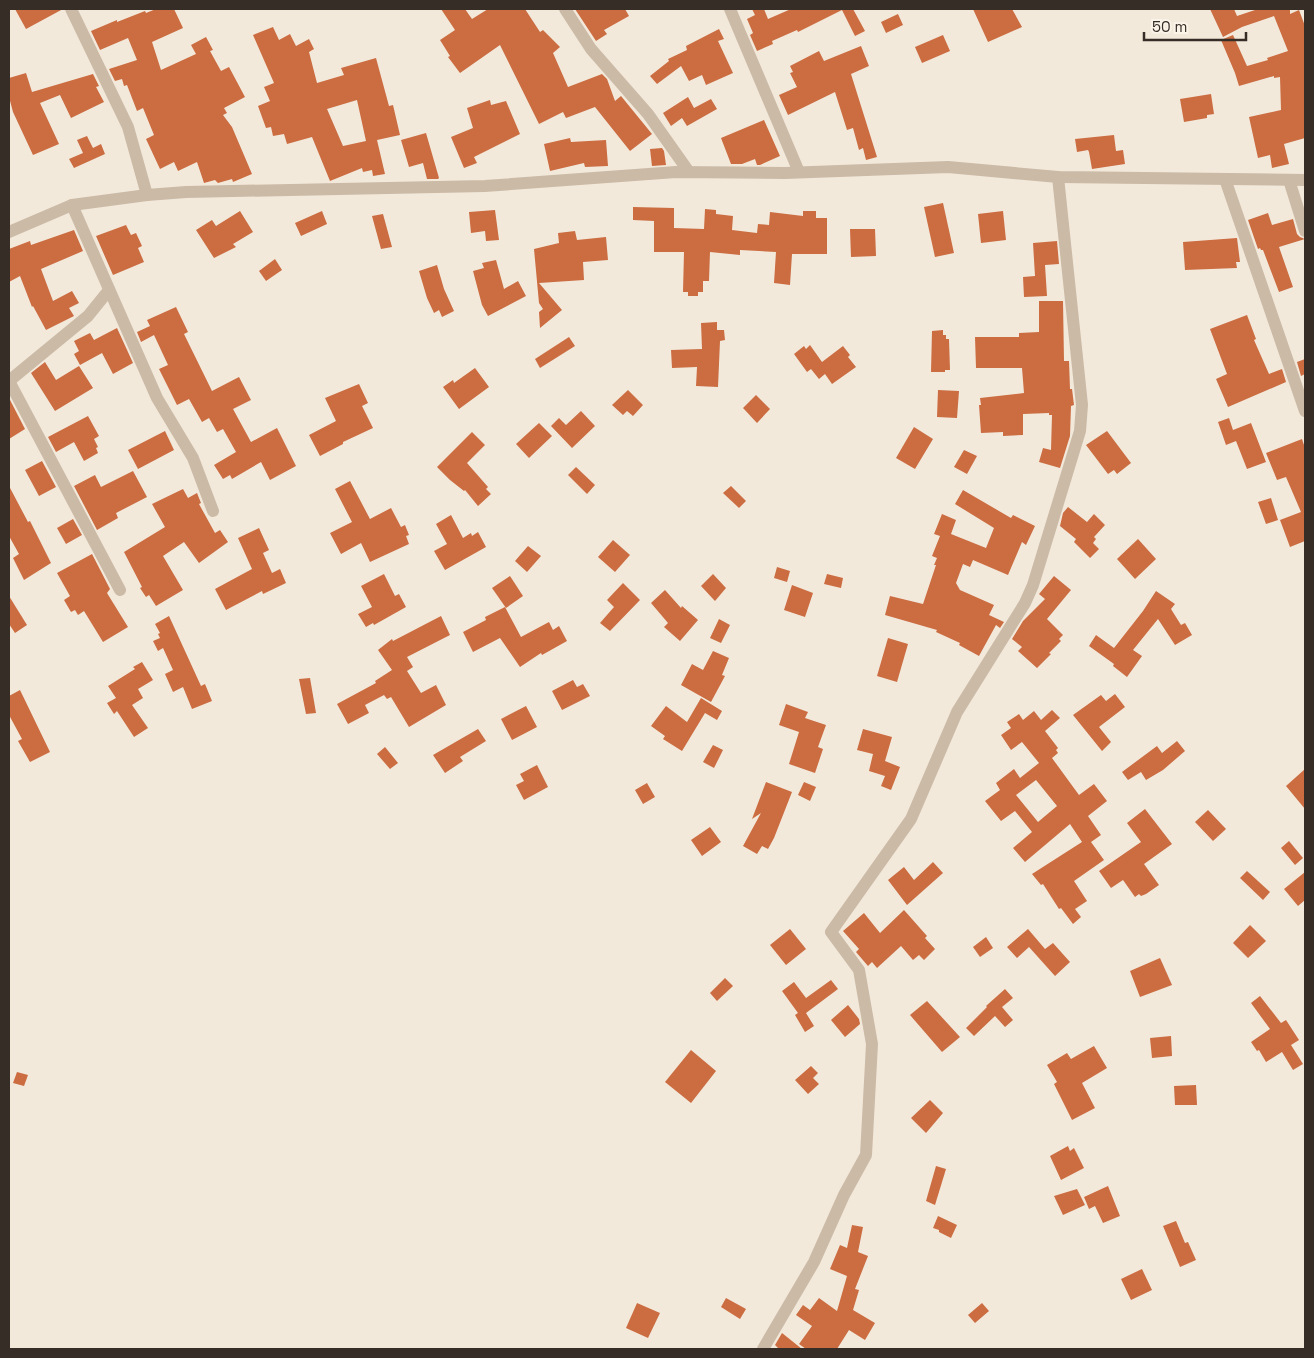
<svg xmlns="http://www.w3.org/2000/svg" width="1314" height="1358" viewBox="0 0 1314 1358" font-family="'Space Grotesk',sans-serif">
  <rect width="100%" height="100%" fill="#f3e9db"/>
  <g fill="#cb6c41" fill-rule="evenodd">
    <polygon points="15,9 63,9 26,29"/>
    <polygon points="156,9 174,9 183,28 152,42 161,70 196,54 191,45 206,37 213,50 210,51 221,71 229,67 245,97 224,108 227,113 223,115 232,127 252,174 233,182 232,179 218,183 215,180 204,183 197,162 178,171 174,162 160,169 146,139 154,135 143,108 137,111 127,85 124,86 122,79 115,81 109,69 137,60 128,38 100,50 91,31 117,20 117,22 145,11 146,13"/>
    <polygon points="441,9 465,9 472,19 488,9 525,9 540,32 543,30 560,47 553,53 568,87 602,74 607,79 615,101 621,96 652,134 630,151 595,107 566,118 563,112 539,124 500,45 460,73 448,57 450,56 440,40 455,30"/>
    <polygon points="575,9 625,9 629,16 604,30 607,34 596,41"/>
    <polygon points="752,9 764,9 768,19 791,9 853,9 865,31 855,36 842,10 798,32 797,30 772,41 773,44 757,51 750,35 753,33 747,19 755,15"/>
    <polygon points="973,9 1012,9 1022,27 988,42"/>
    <polygon points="1210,9 1234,9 1237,16 1258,9 1290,9 1290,14 1299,10 1305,26 1305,138 1284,144 1289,164 1272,168 1270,155 1258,158 1249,117 1281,110 1280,77 1274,78 1274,76 1239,86 1235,73 1221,40 1233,35 1247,66 1268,60 1267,58 1288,51 1274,16 1242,27 1223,37"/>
    <polygon points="898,14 903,25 886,33 881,22"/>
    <path d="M273 27 279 40 290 34 296 46 309 39 314 49 309 52 317 83 344 75 341 68 376 58 389 106 393 105 400 135 377 140 385 174 373 176 372 170 363 172 362 168 330 181 312 137 287 144 284 134 273 136 271 127 266 128 258 106 270 101 264 87 274 83 253 35ZM357 100 366 141 343 146 327 109Z"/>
    <polygon points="719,29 724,39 718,41 733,73 706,85 702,75 689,81 681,66 657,84 650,76 669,61 668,59 687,50 686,46"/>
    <polygon points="943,35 950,51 922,63 915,47"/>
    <polygon points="861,46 869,66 851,74 877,157 866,160 863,148 859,150 853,128 847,130 835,92 788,115 779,95 797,87 790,73 793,72 790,66 819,51 824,61"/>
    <polygon points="26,73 32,92 93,74 99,86 96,87 104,102 71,118 60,95 40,103 59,144 33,155 13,112 9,97 9,78"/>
    <polygon points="1211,94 1214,114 1207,115 1207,118 1184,122 1180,99"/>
    <polygon points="688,97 694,108 711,99 717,109 687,126 682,118 671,126 663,113"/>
    <polygon points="490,100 491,105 506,101 520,134 474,157 477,163 464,168 451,137 473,128 467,108"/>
    <polygon points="764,120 780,156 760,165 757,165 755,159 742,164 731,164 721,138"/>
    <polygon points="426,133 439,178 438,179 427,179 423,163 409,167 401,140"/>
    <polygon points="1114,135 1116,151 1123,150 1125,164 1092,169 1089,152 1088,150 1077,152 1075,139"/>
    <polygon points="87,136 93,148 101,144 105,154 74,168 69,159 83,153 77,140"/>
    <polygon points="570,138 571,142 606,140 608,166 585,167 584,163 550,171 544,144"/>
    <polygon points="662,148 664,151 666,165 652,166 650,149"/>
    <polygon points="943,203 954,253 935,257 924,207"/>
    <polygon points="633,207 674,208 674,228 704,229 705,209 716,210 716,214 733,216 732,230 757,233 758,224 769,225 770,212 803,216 803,211 816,211 816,218 827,218 827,254 792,254 790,285 774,283 776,252 740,250 740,255 710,252 709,281 703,281 703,292 698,292 698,296 688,296 688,292 683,292 684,252 654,252 654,221 633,220"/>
    <polygon points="495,210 499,240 486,241 485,231 471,233 469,212"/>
    <polygon points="240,211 253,232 233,244 236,247 214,258 196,230 212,220 216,226"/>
    <polygon points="322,211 327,224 301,236 295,223"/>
    <polygon points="1003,211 1006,240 981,243 978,214"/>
    <polygon points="1268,213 1272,225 1293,219 1297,234 1300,237 1305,239 1279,247 1293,287 1279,292 1263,250 1261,250 1260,248 1258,249 1248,220"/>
    <polygon points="383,214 392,247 381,249 372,216"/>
    <polygon points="126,225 131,235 136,233 142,246 138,248 144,262 113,275 96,236"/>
    <polygon points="850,229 875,229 876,256 851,257"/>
    <polygon points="74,230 83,251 41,269 53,301 72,291 79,303 69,308 74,316 46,330 33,306 32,307 20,276 9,282 9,249 30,241 31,245"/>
    <polygon points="575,231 577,240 606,237 608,260 583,262 584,280 539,283 562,310 540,328 539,312 543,309 539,303 534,249 559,243 558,233"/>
    <polygon points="1237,238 1240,262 1236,262 1237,268 1185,270 1183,242"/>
    <polygon points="1057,241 1059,264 1045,265 1047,296 1024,297 1023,277 1035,276 1033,243"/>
    <polygon points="275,259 282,270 266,281 259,271"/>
    <polygon points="496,260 504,289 518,281 526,296 488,316 482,305 473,271 484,268 482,263"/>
    <polygon points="437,265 444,289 454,311 442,317 439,310 434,313 427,298 419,271"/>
    <polygon points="1039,301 1063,301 1064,361 1069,361 1070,389 1072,389 1074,405 1071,406 1070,436 1060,468 1039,462 1043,448 1051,450 1052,415 1049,415 1049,413 1023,414 1023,435 1003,436 1003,432 981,433 979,405 981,405 980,398 1024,393 1022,368 976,368 975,337 1019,337 1019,333 1039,332"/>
    <polygon points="176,307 188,332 184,334 212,391 239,377 251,400 233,409 251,442 277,428 296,466 270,480 261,462 232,479 230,475 223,479 214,465 236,452 223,429 217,432 209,418 202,422 189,399 177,405 159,369 168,365 154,335 141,342 137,332 150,326 147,320"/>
    <polygon points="1247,315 1256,339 1254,340 1269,374 1282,369 1286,382 1228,407 1216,379 1227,374 1210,329"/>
    <polygon points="717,322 717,330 724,330 725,340 720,341 718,387 696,386 697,367 672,368 671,350 702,349 701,323"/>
    <polygon points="117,328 133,363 113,374 102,353 80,365 74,354 79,351 74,341 90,333 94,340"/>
    <polygon points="943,330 943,335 946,335 946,339 949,339 950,370 945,370 945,372 931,372 932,331"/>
    <polygon points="569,337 575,346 540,368 535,359"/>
    <polygon points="810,345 822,362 843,346 850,355 848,357 856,367 832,384 825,374 819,379 811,369 807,372 794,354 804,346 806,349"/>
    <polygon points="1305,359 1305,374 1301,376 1297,362"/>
    <polygon points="45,362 56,380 79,366 93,388 55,411 31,373"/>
    <polygon points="475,368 489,387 459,409 443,387 453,380 454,383"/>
    <polygon points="359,384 368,403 362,406 373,428 343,442 343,444 320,456 309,435 336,421 325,398"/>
    <polygon points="628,390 643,405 633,416 627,411 623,415 612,405"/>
    <polygon points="938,390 959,391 957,418 937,417"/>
    <polygon points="756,395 770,409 757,423 743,408"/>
    <polygon points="9,398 25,429 9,439"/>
    <polygon points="581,411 595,426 572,448 551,426 559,418 566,425"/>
    <polygon points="88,416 99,436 94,439 98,447 96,448 98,453 84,461 74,442 56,452 48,437"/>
    <polygon points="1229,418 1233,430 1251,423 1266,462 1247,469 1236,441 1226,445 1218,422"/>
    <polygon points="539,423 552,436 529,458 516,444"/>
    <polygon points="914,427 933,439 915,469 896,458"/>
    <polygon points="165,431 174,450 138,469 128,450"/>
    <polygon points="1107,431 1131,463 1117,474 1114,470 1108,474 1086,445"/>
    <polygon points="472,432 485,445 467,463 488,487 486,489 491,494 478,506 465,490 464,491 450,480 437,467"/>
    <polygon points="1302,439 1305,448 1305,522 1304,519 1305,541 1290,547 1280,520 1301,512 1286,477 1277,480 1266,453"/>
    <polygon points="964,450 977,456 967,474 954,467"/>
    <polygon points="42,461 56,487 39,496 25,470"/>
    <polygon points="576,467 595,485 587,494 568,475"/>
    <polygon points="133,471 147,497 116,513 118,518 97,530 74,486 95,475 101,487"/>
    <polygon points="350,481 370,519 391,508 401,527 405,525 409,535 406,536 409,544 370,562 361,543 341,554 330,533 352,522 335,489"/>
    <polygon points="9,486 28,522 30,521 51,563 24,580 13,558 19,554 9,536"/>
    <polygon points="731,486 746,501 739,508 723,493"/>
    <polygon points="183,489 188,498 197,493 201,503 199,504 215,533 220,530 228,542 199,563 184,542 163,556 183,590 156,606 149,595 146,597 140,588 142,587 124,552 165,527 152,504"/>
    <polygon points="963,490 1011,518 1013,515 1035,526 1026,545 1022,542 1008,575 973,560 970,567 963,564 956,583 960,590 994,605 989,615 1004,622 1000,628 996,625 979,656 959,645 960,643 936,632 937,630 885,615 890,596 923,604 936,565 934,565 937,558 932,556 940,536 934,534 942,514 956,520 951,534 986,548 994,528 955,504"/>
    <polygon points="1271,498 1278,520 1266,524 1258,502"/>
    <polygon points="1068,507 1087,522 1094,514 1105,525 1094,537 1096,539 1093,543 1099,549 1090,558 1074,542 1076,539 1060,526 1063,513"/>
    <polygon points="451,515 463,538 471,533 472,536 478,532 486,547 445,570 434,551 447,544 436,524"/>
    <polygon points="73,519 82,535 66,544 57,528"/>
    <polygon points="259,528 269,550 263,553 272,573 280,569 286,583 263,594 262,591 226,610 215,589 252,569 238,538"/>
    <polygon points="1138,539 1156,559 1135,579 1117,559"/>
    <polygon points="613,540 630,555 615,572 598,557"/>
    <polygon points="528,546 541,556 527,572 515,561"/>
    <polygon points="92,554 110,589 107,593 128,627 103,642 84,611 78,615 75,610 71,612 64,600 70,596 57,573"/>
    <polygon points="777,567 790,571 787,582 774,578"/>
    <polygon points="384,574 395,596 399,594 406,607 374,625 373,623 366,627 358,614 372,607 361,586"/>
    <polygon points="713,574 726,588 715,601 701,586"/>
    <polygon points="827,574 843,578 841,588 824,584"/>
    <polygon points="510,576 523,596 506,608 492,588"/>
    <polygon points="1054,576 1071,590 1047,619 1063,635 1059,639 1061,641 1049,653 1051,654 1037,668 1018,651 1022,647 1012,639 1023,621 1045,599 1039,594"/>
    <polygon points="623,583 640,600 610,631 600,623 614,607 607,600"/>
    <polygon points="792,585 813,593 805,617 784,610"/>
    <polygon points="665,590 681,608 682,606 698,620 680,641 664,627 668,623 651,603"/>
    <polygon points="1156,591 1175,604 1171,609 1181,625 1185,623 1192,635 1175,645 1158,619 1133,650 1142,656 1127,677 1113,666 1114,664 1089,646 1096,635 1114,648 1143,611"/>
    <polygon points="9,596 27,625 15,633 9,624"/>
    <polygon points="505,607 521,637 549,622 553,630 559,626 567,641 542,655 541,653 520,667 500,638 473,652 463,632 486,620 485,617"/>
    <polygon points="169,616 201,686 205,684 212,701 192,709 183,687 173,692 165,674 173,670 163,648 158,651 153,641 160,638 158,634 160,633 155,624"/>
    <polygon points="441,616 450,635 407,657 413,667 407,671 421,693 436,685 446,705 409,727 391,697 387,699 384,695 365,705 369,713 348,724 337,704 376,683 375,681 392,670 378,650 392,639 393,641"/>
    <polygon points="719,619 730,625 721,643 710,638"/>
    <polygon points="888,638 908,644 897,682 877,676"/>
    <polygon points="713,651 729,658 722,675 725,676 711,702 681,685 692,664 703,670"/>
    <polygon points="142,662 153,680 138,689 143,698 132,705 148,728 134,737 117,711 114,714 107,703 116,698 108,686 135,669 133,667"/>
    <polygon points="310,678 316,713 306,714 299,679"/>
    <polygon points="573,680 577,687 583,684 590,696 562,710 552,691"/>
    <polygon points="20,690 50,752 30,762 18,741 22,739 9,715 9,696"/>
    <polygon points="1115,694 1125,707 1099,727 1111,742 1102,751 1073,715 1101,695 1106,701"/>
    <polygon points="701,698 722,711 717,720 705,713 682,751 663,739 665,736 651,726 666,706 687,722"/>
    <polygon points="786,704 808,712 805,718 826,725 818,747 823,749 815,773 789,764 799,732 779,725"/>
    <polygon points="526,706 537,727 512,740 501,719"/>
    <path d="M1052 710 1060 718 1045 731 1058 748 1056 750 1058 753 1052 758 1079 795 1094 784 1107 801 1088 816 1101 835 1091 842 1104 860 1074 881 1087 901 1075 909 1081 917 1073 924 1061 908 1059 909 1043 884 1041 885 1032 874 1082 842 1070 824 1025 862 1013 848 1032 832 1015 811 1001 821 985 801 1000 790 996 783 1014 769 1020 778 1039 763 1022 742 1011 750 1001 735 1011 728 1007 722 1019 714 1023 720 1034 711 1041 720ZM1036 780 1057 806 1038 822 1016 795Z"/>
    <polygon points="478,729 486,741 460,757 463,761 445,773 433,755"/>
    <polygon points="863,729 892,737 885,761 900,767 891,790 881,786 885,776 869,771 873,754 857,750"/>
    <polygon points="1177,741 1185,751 1163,770 1146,780 1141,772 1128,780 1122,772 1157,746 1162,753"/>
    <polygon points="713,745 723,750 714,768 703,762"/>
    <polygon points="385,747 398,763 390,769 377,754"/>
    <polygon points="537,765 548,787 524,800 516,785 524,781 520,774"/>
    <polygon points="1305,769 1305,809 1286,786"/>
    <polygon points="766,782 792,792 774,838 768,849 762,846 757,854 743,846 761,813 752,819"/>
    <polygon points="804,782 816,787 810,801 798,795"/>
    <polygon points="647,783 655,797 643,804 635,790"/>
    <polygon points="1145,809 1172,844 1144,864 1159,885 1146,894 1141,896 1139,894 1135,897 1123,880 1111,888 1099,871 1141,842 1127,823"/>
    <polygon points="1208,810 1226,829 1213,841 1195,822"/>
    <polygon points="710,827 721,842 702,856 691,840"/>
    <polygon points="1289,841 1303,858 1295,865 1281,848"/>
    <polygon points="933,862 943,873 907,905 888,880 904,867 914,880"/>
    <polygon points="1247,871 1270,892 1263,900 1240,878"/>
    <polygon points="1305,872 1305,900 1298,906 1284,889"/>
    <polygon points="904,910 927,936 925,938 935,949 924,960 919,955 913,960 901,946 877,968 872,962 868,966 856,952 859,949 843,931 864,913 880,933"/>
    <polygon points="1250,925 1266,941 1248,958 1233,943"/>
    <polygon points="790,929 806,949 786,965 770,945"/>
    <polygon points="1028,929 1045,949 1053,943 1070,962 1055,976 1029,947 1017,958 1007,947"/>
    <polygon points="986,937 993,948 980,957 973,947"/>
    <polygon points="1160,958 1172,985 1140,997 1130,971"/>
    <polygon points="725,978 733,986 717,1001 710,993"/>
    <polygon points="831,980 838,989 806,1013 814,1026 805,1032 795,1015 798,1013 782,991 794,982 806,998"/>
    <polygon points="1005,989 1013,998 1002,1007 1013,1020 1005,1027 995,1016 974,1036 966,1028 987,1007 986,1006"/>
    <polygon points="1260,996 1281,1023 1286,1020 1299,1040 1291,1045 1303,1064 1293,1070 1282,1052 1266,1062 1259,1050 1257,1051 1251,1042 1270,1029 1251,1003"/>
    <polygon points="927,1001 960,1037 942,1052 910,1015"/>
    <polygon points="848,1005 859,1019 860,1024 845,1037 831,1020"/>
    <polygon points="1171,1036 1172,1056 1152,1058 1150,1038"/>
    <polygon points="1094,1046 1107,1068 1082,1083 1095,1108 1072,1120 1054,1084 1057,1082 1047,1065 1067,1053 1071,1059"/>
    <polygon points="691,1050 716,1071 691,1103 665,1082"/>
    <polygon points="811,1066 818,1073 813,1078 819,1084 808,1094 795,1080"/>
    <polygon points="17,1072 28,1075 24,1086 13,1083"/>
    <polygon points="1196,1085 1197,1105 1175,1105 1174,1086"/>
    <polygon points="930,1100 943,1113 926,1133 911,1118"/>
    <polygon points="1068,1146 1070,1151 1074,1148 1084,1168 1061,1180 1050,1156"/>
    <polygon points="936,1166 946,1169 935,1205 926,1201"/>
    <polygon points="1108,1186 1120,1216 1103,1223 1095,1206 1089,1209 1084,1197"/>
    <polygon points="1077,1189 1085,1205 1063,1215 1054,1196"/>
    <polygon points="938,1216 957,1225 951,1238 939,1232 939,1230 933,1228"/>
    <polygon points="1176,1221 1185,1243 1188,1242 1196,1260 1180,1267 1163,1226"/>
    <polygon points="852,1225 863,1227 858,1252 868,1256 855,1289 859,1290 853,1310 875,1323 865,1340 849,1330 837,1349 806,1349 799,1344 812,1326 796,1315 803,1305 810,1310 819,1298 837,1311 847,1276 830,1269 840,1245 847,1248"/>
    <polygon points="1142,1269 1152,1290 1131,1300 1121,1279"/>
    <polygon points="726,1298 746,1309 740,1319 721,1307"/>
    <polygon points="637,1303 660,1313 648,1338 626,1328"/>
    <polygon points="982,1303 989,1311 975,1323 968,1315"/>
    <polygon points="782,1333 802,1349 779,1349 775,1345"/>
  </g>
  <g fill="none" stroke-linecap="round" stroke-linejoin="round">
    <g stroke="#cbbaa6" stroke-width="12">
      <polyline points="71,9 128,127 147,195"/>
      <polyline points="565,9 591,49 648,114 689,172"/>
      <polyline points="730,9 799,172"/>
      <polyline points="1225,179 1305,411"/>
      <polyline points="1289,180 1305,231"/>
      <polyline points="72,205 157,398 193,458 213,511"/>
      <polyline points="9,232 72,205 147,195 186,192 485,186 676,172 785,173 948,167 1058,177 1305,180"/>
      <polyline points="9,381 120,590"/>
      <polyline points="9,381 88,316 109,290"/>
      <polyline points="763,1349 814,1262 844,1195 866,1155 872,1044 859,970 831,932 911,819 957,712 1025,603 1033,585 1080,431 1082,405 1058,177"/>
    </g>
  </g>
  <rect width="1314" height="1358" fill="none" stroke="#372d27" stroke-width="20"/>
  <path d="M1144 32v8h102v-8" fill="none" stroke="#372d27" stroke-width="2.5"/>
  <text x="1152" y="32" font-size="15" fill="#372d27" stroke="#faf3e7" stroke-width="4" paint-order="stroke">50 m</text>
</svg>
